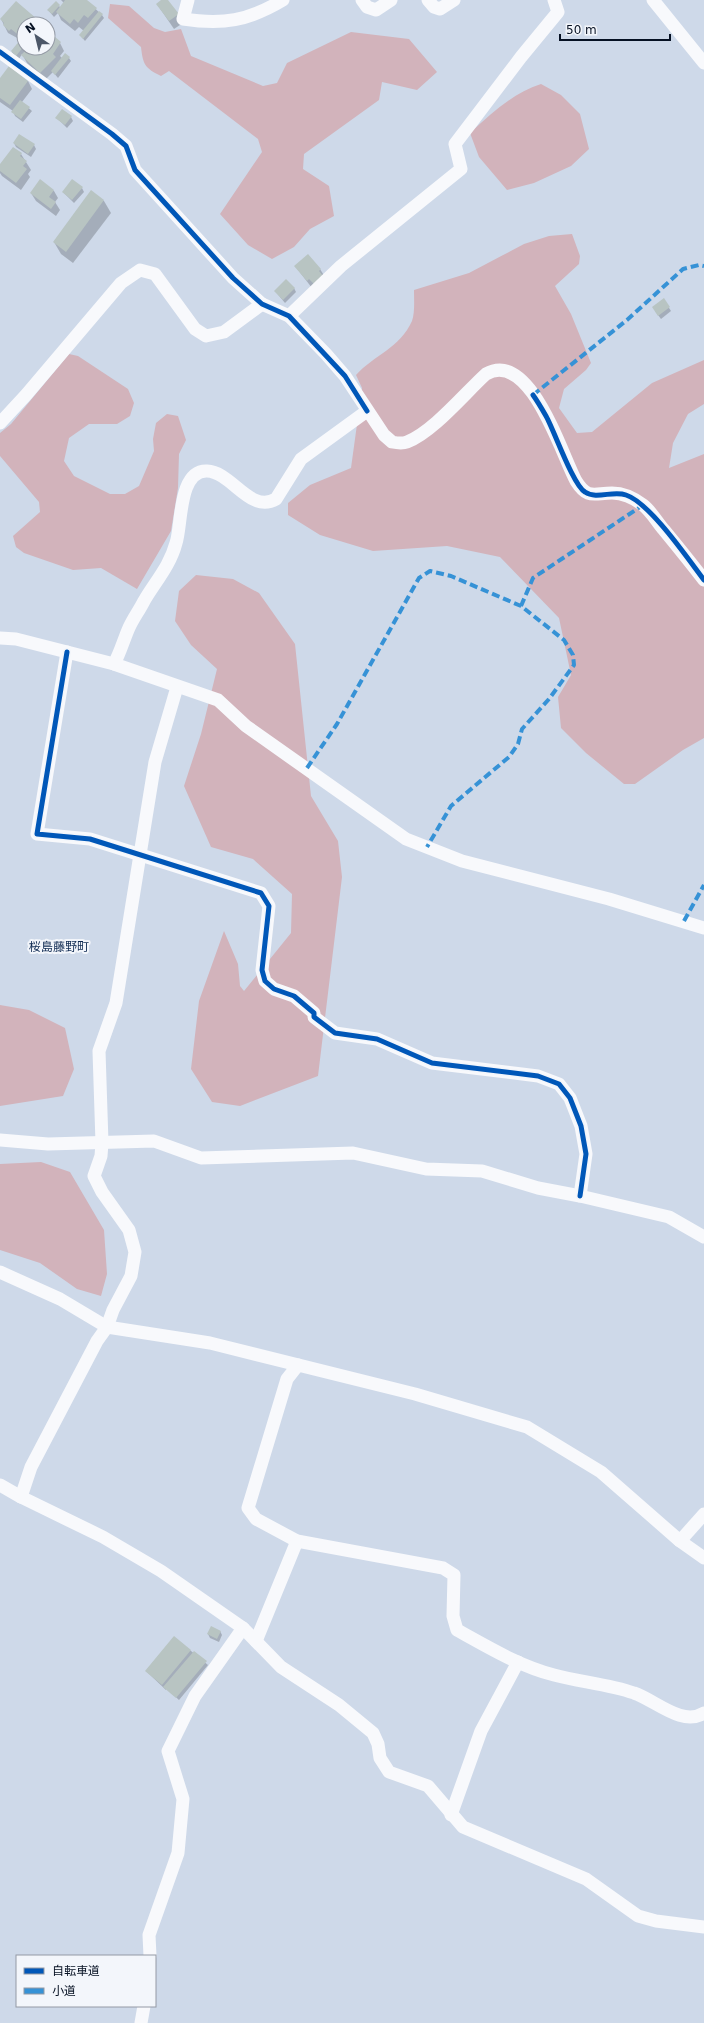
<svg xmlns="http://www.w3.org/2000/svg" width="704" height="2023" viewBox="0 0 704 2023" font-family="'DejaVu Sans','Noto Sans JP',sans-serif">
  <rect width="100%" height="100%" fill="#ced9e9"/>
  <g fill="#d2b3bb">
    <path d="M110 4 129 6 154 28 165 32 181 29 191 56 263 86 277 83 287 63 351 32 409 39 437 72 417 90 382 82 379 100 304 154 303 169 329 186 334 216 310 229 294 247 272 259 248 245 220 214 262 152 258 139 169 71 161 76C145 68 143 65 141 47L108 18Z"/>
    <path d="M541 84 561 95 580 114 589 149 571 166 534 183 507 190 479 157 470 133C492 113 513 93 541 84Z"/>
    <path d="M572 234 580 256 579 264 555 286 571 314 591 363 586 370 564 389 559 408 577 433 592 432 652 383 704 360V404L688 414 673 443 669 468 704 454V738L683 750 635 784H624L586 753 561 728 558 697 571 675 559 618 500 557 447 546 373 551 320 535 288 515V503L310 485 351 468 362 388 356 375C374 355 400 348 412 321 415 313 414 299 414 290L469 273 524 244 549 236Z"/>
    <polygon points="69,354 78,356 128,389 134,403 130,416 117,424 89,424 69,438 64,461 74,476 110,494 125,494 139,486 154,451 153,439 156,423 167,414 178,416 186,440 179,454 178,488 171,531 137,589 101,568 73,570 24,553 16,547 13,536 40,512 39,502 0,456 0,433 11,424"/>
    <polygon points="196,575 233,579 259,593 295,644 311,796 338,841 342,877 318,1076 240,1106 212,1102 191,1069 199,1001 224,931 238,964 240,986 244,991 291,933 292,894 253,859 211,847 184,786 201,734 217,669 191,645 175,621 179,591"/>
    <polygon points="0,1005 29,1010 65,1028 74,1069 63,1096 0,1106"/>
    <polygon points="41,1162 70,1172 104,1230 107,1274 101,1296 77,1289 40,1263 0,1250 0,1164"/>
  </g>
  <g fill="#0003">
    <polygon points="61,0 86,0 102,15 104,18 85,41 80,35 84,31 79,27 75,31 61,20 58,13 54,17 48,10 59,6 61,8 64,3"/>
    <polygon points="163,0 167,0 183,23 174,29 157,4"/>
    <polygon points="1,19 36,20 39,24 24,24 24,48 48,48 48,32 60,43 64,51 60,56 62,58 69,58 71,61 58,78 53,72 45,80 27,63 22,54 19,59 14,55 12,52 21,40 8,33"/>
    <polygon points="0,80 28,81 32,89 22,102 32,111 23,122 15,116 13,111 0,102"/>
    <polygon points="71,117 73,121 67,128 57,118"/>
    <polygon points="14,143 34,145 36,149 31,157 16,147"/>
    <polygon points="21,154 31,170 28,174 30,177 21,190 2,176 0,173 0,165"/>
    <polygon points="40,181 54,191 58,198 55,202 60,210 56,216 36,201 31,193"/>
    <polygon points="82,188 84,192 74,203 63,192"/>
    <polygon points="91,192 104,201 111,213 73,263 61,254 54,242"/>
    <polygon points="295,266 320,269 325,277 312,288"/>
    <polygon points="294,288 296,292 285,303 275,291"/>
    <polygon points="664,300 671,311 661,319 655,311"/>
    <polygon points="220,1631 222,1635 219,1642 210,1638 208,1634"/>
    <polygon points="174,1637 208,1665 179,1700 166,1688 166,1690 146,1671"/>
  </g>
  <g fill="#b8c4c2">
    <polygon points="65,0 87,0 97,8 88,18 84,15 78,23 74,19 70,24 56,12"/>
    <polygon points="161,0 168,0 179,14 169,21 156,4"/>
    <polygon points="16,1 37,19 32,24 24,24 24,34 21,37 11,29 9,31 3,25 4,23 0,19"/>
    <polygon points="56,1 60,5 52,14 47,10"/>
    <polygon points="99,11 103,14 83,39 79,35"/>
    <polygon points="48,31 61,42 53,54 56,57 40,73 21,55 28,48 48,48"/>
    <polygon points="21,39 24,42 24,46 16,56 11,51"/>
    <polygon points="65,53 70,57 55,75 51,71"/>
    <polygon points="9,66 28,81 10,105 0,98 0,78"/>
    <polygon points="20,100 30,107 21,119 11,112"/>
    <polygon points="62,109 72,116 65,125 55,118"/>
    <polygon points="19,134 35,144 28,154 13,143"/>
    <polygon points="13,147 22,153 20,156 27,161 23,166 27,169 16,183 0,171 0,164"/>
    <polygon points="40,179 54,190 49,197 56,202 51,209 30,193"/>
    <polygon points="72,179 83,187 72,200 62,192"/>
    <polygon points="91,190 104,200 66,252 53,242"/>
    <polygon points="308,254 321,269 319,271 323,276 314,284 309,279 307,281 294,266"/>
    <polygon points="286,279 295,288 283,300 274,291"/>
    <polygon points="664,298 670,307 658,316 652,307"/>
    <polygon points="211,1626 221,1631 217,1639 207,1634"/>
    <polygon points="174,1636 191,1650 162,1685 145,1671"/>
    <polygon points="194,1651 207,1661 176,1698 163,1687"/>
  </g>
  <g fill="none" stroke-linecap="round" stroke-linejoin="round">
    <g stroke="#f8f9fc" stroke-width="13">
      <path d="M188 0 183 19C223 25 248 21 283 0"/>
      <polyline points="362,0 367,7 376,10 391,0"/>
      <polyline points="428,0 434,7 440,9 454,0"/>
      <polyline points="653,0 704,63"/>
      <path d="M0 52 112 134 126 146 135 170 233 278 262 304 289 316 326 354 345 376 384 435 392 442C397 443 402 444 407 442 433 432 465 393 486 374 530 349 561 453 576 481 588 500 594 493 612 493 623 493 634 498 643 505 651 511 657 522 664 530 678 547 691 563 704 580"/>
      <polyline points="289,316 341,266 461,169 455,144 521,57 558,12 554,0"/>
      <polyline points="0,423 26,395 121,283 140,270 155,274 195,329 206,336 224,332 262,304"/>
      <polyline points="0,638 16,639 114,664 218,700 246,726 406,839 462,861 609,899 704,928"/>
      <polyline points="67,652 37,834 90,839 261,893 269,906 262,970 265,981 274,989 294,996 314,1013 314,1017 335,1033 377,1039 432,1063 538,1076 559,1084 570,1098 581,1126 586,1154 580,1196"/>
      <path d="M114 664C120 653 123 642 128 630 132 620 139 611 144 601 155 582 170 566 176 543 182 526 178 470 207 471 232 472 250 514 276 499L301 459 367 411"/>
      <polyline points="0,1140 48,1144 154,1141 201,1158 353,1153 426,1169 482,1171 538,1188 580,1196 669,1217 704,1237"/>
      <polyline points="0,1272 60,1299 107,1327 210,1343 415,1394 527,1427 601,1472 680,1541 704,1558"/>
      <path d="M298 1365 287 1379 248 1508 256 1519 297 1541 443 1568 454 1575 453 1616 457 1630C488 1647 519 1666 554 1675 580 1682 609 1684 634 1693 655 1700 682 1727 704 1713"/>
      <polyline points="0,1485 21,1497 103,1537 161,1571 243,1628 281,1667 339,1705 373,1733 378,1744 380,1758 389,1772 428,1786 463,1827 586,1879 638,1916 656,1921 704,1927"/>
      <polyline points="21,1497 31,1467 97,1341 107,1327 113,1310 131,1276 135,1252 129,1230 102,1192 94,1176 101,1156 102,1143 99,1051 116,1003 155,762 177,687"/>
      <polyline points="680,1541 704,1514"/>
      <polyline points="256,1641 297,1541"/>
      <polyline points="451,1815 481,1731 518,1662"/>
      <polyline points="150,1956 149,1935 178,1853 183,1799 168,1751 195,1696 243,1628"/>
      <polyline points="141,2023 144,2006"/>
    </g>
    <g stroke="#3692d6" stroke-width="4" stroke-dasharray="8 4" stroke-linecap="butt">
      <polyline points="533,395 627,320 683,269 699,265 704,266"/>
      <polyline points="521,606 533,578 643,505"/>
      <polyline points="307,768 337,724 419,578 430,571 451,576 521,606 564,640 573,655 574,665 549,699 522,729 518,744 509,757 451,806 427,847"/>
      <polyline points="684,921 704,885"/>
    </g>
    <defs>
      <g id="cycleway">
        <polyline points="0,52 112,134 126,146 135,170 233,278 262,304 289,316 345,376 367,411"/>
        <path d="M533 395C538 402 542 409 546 416 554 430 573 485 585 492 597 500 613 490 626 495 650 503 688 559 704 580"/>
        <polyline points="67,652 37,834 90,839 261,893 269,906 262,970 265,981 274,989 294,996 314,1013 314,1017 335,1033 377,1039 432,1063 538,1076 559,1084 570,1098 581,1126 586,1154 580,1196"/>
      </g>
    </defs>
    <use href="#cycleway" stroke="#f3f6fb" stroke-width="8"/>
    <use href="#cycleway" stroke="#0057b8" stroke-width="5"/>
  </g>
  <g text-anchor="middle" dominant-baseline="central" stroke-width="4" stroke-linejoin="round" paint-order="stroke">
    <g font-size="12" fill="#0e2951" stroke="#f3f6fb">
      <text x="59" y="947">桜島藤野町</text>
    </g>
  </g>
  <rect x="16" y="1955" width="140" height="52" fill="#f3f6fb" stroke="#949aa5"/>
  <rect x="24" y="1968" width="20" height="6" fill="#0057b8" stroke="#949aa5"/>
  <text x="52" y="1975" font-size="12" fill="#061123">自転車道</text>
  <rect x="24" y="1988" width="20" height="6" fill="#3692d6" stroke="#949aa5"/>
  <text x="52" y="1995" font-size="12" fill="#061123">小道</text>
  <g transform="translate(36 36) rotate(325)"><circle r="19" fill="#f3f6fb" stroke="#949aa5"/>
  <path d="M0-3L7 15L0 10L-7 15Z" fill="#4c5768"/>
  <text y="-6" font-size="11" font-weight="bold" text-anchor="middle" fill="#061123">N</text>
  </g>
  <path d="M560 34v6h110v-6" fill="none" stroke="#061123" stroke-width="2"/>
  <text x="566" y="34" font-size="12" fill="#061123" stroke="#f3f6fb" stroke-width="3" paint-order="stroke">50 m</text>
</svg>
